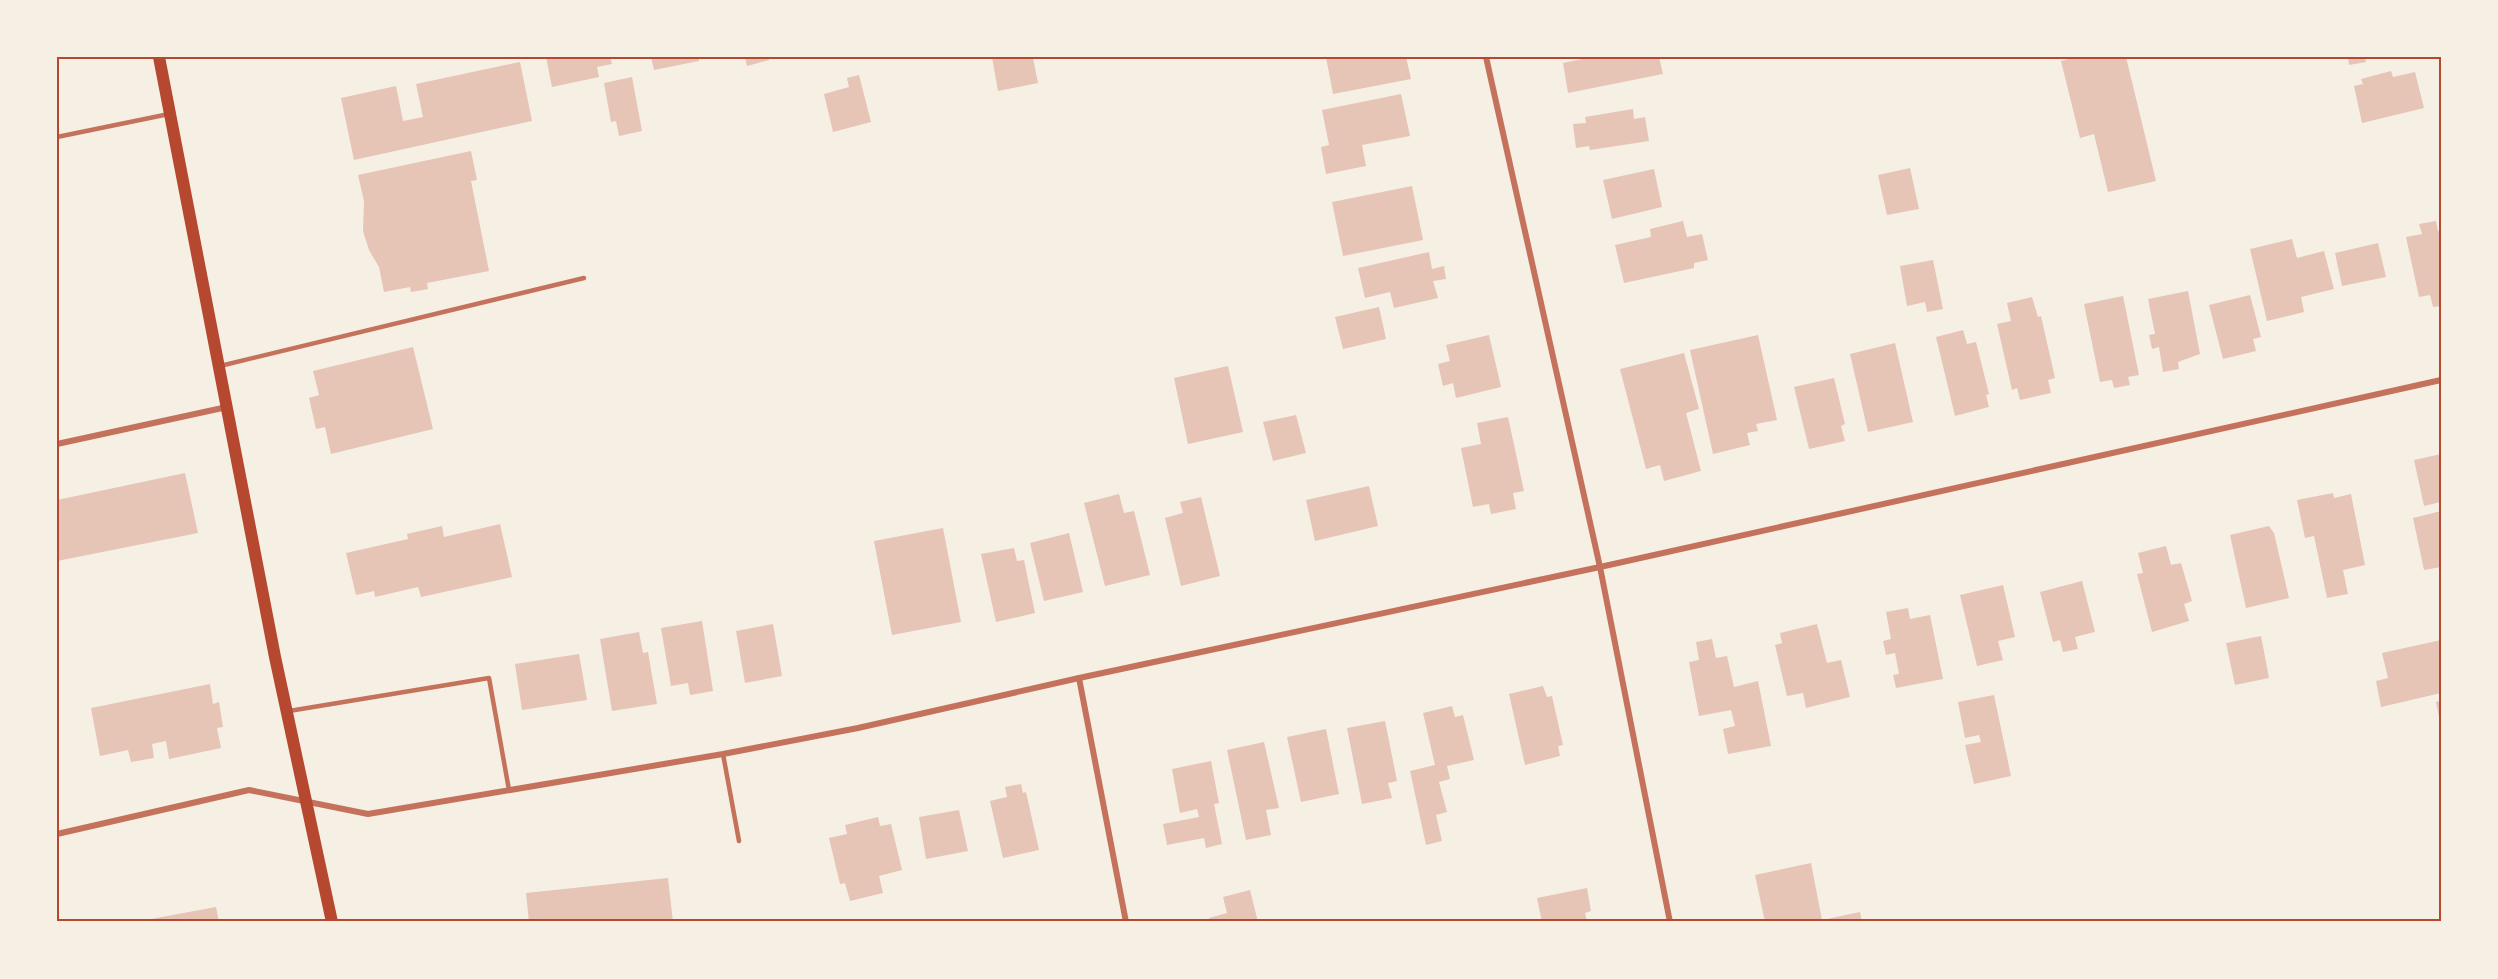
<svg xmlns="http://www.w3.org/2000/svg" width="2498" height="979" viewBox="0 0 2498 979" font-family="'Varela Round',sans-serif">
  <rect width="100%" height="100%" fill="#f6efe4"/>
  <g fill="#e6c5b7">
    <polygon points="546,57 610,57 612,64 597,67 599,77 552,87"/>
    <polygon points="651,57 699,57 699,61 654,70"/>
    <polygon points="745,57 769,57 769,60 747,66"/>
    <polygon points="992,57 1033,58 1038,83 998,91"/>
    <polygon points="1326,57 1406,57 1411,79 1333,94"/>
    <polygon points="1592,57 1659,57 1663,74 1568,93 1563,63"/>
    <polygon points="2077,57 2126,57 2156,181 2108,192 2094,134 2080,138 2061,61"/>
    <polygon points="2348,57 2365,57 2366,62 2349,65"/>
    <polygon points="520,62 532,121 354,160 341,98 396,86 403,121 423,117 416,84"/>
    <polygon points="2391,71 2393,77 2415,72 2424,108 2362,123 2354,86 2363,84 2361,79"/>
    <polygon points="859,75 871,122 833,132 824,94 849,87 847,78"/>
    <polygon points="632,77 642,131 619,136 616,121 611,122 604,83"/>
    <polygon points="1401,94 1410,136 1362,145 1366,166 1326,174 1321,147 1329,145 1322,110"/>
    <polygon points="1633,109 1634,119 1645,117 1649,141 1590,150 1589,146 1576,148 1573,124 1586,123 1585,117"/>
    <polygon points="471,151 477,180 471,181 489,271 427,283 428,289 411,292 410,287 384,292 379,267 369,250 363,231 364,201 358,175"/>
    <polygon points="1910,168 1919,209 1887,215 1878,175"/>
    <polygon points="1654,169 1662,207 1612,219 1603,180"/>
    <polygon points="1412,186 1423,240 1343,256 1332,202"/>
    <polygon points="1683,221 1687,237 1702,234 1708,260 1694,263 1694,268 1624,283 1615,245 1651,237 1650,229"/>
    <polygon points="2436,221 2438,231 2441,230 2441,306 2433,307 2430,295 2419,297 2406,237 2422,234 2419,224"/>
    <polygon points="2292,239 2297,258 2324,251 2334,289 2301,297 2304,312 2267,321 2250,249"/>
    <polygon points="2378,243 2386,277 2342,286 2335,253"/>
    <polygon points="1429,252 1432,269 1444,266 1446,279 1433,281 1438,298 1394,308 1390,292 1365,298 1358,268"/>
    <polygon points="1933,260 1943,309 1927,312 1925,302 1907,306 1900,266"/>
    <polygon points="2188,291 2200,354 2178,362 2179,369 2163,372 2159,347 2152,349 2149,335 2155,334 2148,299"/>
    <polygon points="2250,295 2261,337 2253,339 2256,351 2223,359 2209,305"/>
    <polygon points="2123,296 2139,375 2128,377 2130,385 2114,388 2112,380 2100,382 2084,304"/>
    <polygon points="2032,297 2038,317 2041,316 2055,378 2048,380 2051,393 2020,400 2017,388 2012,390 1997,324 2011,321 2007,303"/>
    <polygon points="1379,307 1386,339 1343,349 1335,317"/>
    <polygon points="1963,330 1967,344 1976,342 1989,394 1986,395 1989,407 1955,416 1936,337"/>
    <polygon points="1489,335 1501,387 1456,398 1453,383 1443,386 1438,364 1450,361 1446,345"/>
    <polygon points="1758,335 1777,420 1756,424 1758,431 1747,433 1750,445 1713,454 1690,350"/>
    <polygon points="1895,343 1913,422 1868,432 1850,354"/>
    <polygon points="413,347 433,429 331,454 325,427 316,429 309,398 319,395 313,371"/>
    <polygon points="1684,353 1699,409 1686,413 1701,471 1664,481 1660,465 1646,469 1620,369"/>
    <polygon points="1228,366 1243,432 1188,444 1174,378"/>
    <polygon points="1834,378 1845,424 1841,426 1845,441 1809,449 1794,387"/>
    <polygon points="1296,415 1306,453 1273,461 1263,422"/>
    <polygon points="1508,417 1524,491 1513,493 1516,509 1491,514 1489,504 1473,507 1461,448 1481,444 1477,423"/>
    <polygon points="2441,454 2441,502 2424,506 2414,460"/>
    <polygon points="185,473 198,533 57,561 57,500"/>
    <polygon points="1369,486 1378,526 1315,541 1306,500"/>
    <polygon points="2333,493 2334,498 2351,494 2365,565 2343,570 2348,594 2327,598 2314,536 2305,538 2297,500"/>
    <polygon points="1119,494 1124,513 1134,511 1150,575 1105,586 1084,503"/>
    <polygon points="1201,497 1220,576 1181,586 1165,518 1183,513 1180,502"/>
    <polygon points="2441,511 2441,567 2424,570 2413,518"/>
    <polygon points="500,524 512,577 421,597 418,587 375,597 374,591 356,595 346,553 408,539 407,534 442,526 444,537"/>
    <polygon points="2269,526 2274,533 2289,598 2246,608 2230,535"/>
    <polygon points="943,528 961,622 892,635 874,541"/>
    <polygon points="1069,533 1083,592 1044,601 1030,543"/>
    <polygon points="2166,546 2171,565 2181,563 2192,601 2184,604 2189,621 2152,632 2137,574 2143,573 2138,553"/>
    <polygon points="1014,548 1017,561 1024,560 1035,613 996,622 981,554"/>
    <polygon points="2082,581 2095,632 2075,637 2078,649 2063,652 2060,640 2053,642 2040,592"/>
    <polygon points="2003,585 2015,637 1998,641 2003,660 1977,666 1960,595"/>
    <polygon points="1908,608 1910,619 1930,615 1943,679 1896,688 1893,675 1899,674 1895,653 1886,655 1883,641 1891,639 1886,612"/>
    <polygon points="702,621 713,691 690,695 688,683 671,686 661,628"/>
    <polygon points="773,624 782,676 745,683 736,631"/>
    <polygon points="1817,624 1827,663 1841,660 1850,697 1806,708 1803,693 1787,696 1775,645 1782,643 1780,633"/>
    <polygon points="639,632 643,653 648,652 657,704 612,711 600,639"/>
    <polygon points="2261,636 2269,678 2235,685 2226,643"/>
    <polygon points="1712,639 1716,658 1727,656 1734,687 1758,681 1771,746 1728,754 1723,729 1735,726 1731,710 1699,716 1689,662 1699,660 1696,642"/>
    <polygon points="2441,640 2441,693 2381,707 2376,681 2388,678 2382,653"/>
    <polygon points="579,654 587,700 522,710 515,664"/>
    <polygon points="210,684 213,704 219,702 223,727 217,728 221,748 169,759 166,741 152,744 154,758 131,762 128,750 100,756 91,708"/>
    <polygon points="1543,686 1547,697 1552,696 1563,745 1558,746 1560,756 1525,765 1509,694"/>
    <polygon points="1994,695 2011,776 1974,784 1965,745 1981,742 1979,735 1965,738 1958,702"/>
    <polygon points="2441,701 2441,721 2440,722 2436,702"/>
    <polygon points="1452,706 1455,717 1463,715 1474,760 1447,766 1450,779 1439,782 1447,812 1436,815 1442,841 1426,845 1410,771 1435,765 1423,713"/>
    <polygon points="1385,721 1397,781 1388,783 1392,798 1362,804 1347,728"/>
    <polygon points="1326,729 1339,794 1301,802 1287,737"/>
    <polygon points="1264,742 1279,808 1266,810 1271,835 1246,840 1227,750"/>
    <polygon points="1211,761 1219,803 1214,804 1222,844 1206,848 1204,838 1167,845 1163,824 1199,817 1197,809 1180,813 1172,769"/>
    <polygon points="1021,784 1023,793 1026,792 1039,850 1003,858 990,801 1007,797 1005,787"/>
    <polygon points="959,810 968,851 926,859 919,817"/>
    <polygon points="878,817 880,826 891,824 902,870 879,876 883,893 850,901 845,883 840,884 829,838 847,834 845,825"/>
    <polygon points="1811,863 1822,920 1860,912 1862,922 1765,922 1755,875"/>
    <polygon points="668,878 673,922 529,922 526,893"/>
    <polygon points="1587,888 1591,911 1585,913 1587,922 1542,922 1537,898"/>
    <polygon points="1250,890 1258,922 1210,922 1209,918 1227,913 1223,897"/>
    <polygon points="216,907 219,922 140,922 140,921"/>
  </g>
  <g fill="none" stroke-linecap="round" stroke-linejoin="round">
    <g stroke="#c5725c" stroke-width="4.5">
      <polyline points="57,137 169,114"/>
      <polyline points="220,366 584,278"/>
      <polyline points="289,711 489,678 509,790"/>
      <polyline points="723,754 739,841"/>
    </g>
    <g stroke="#c5725c" stroke-width="6">
      <polyline points="1486,57 1600,567 1670,922"/>
      <polyline points="57,444 227,407"/>
      <polyline points="1079,678 1126,922"/>
      <polyline points="57,834 249,790 368,814 723,754 858,728 1079,678 1600,567 2441,380"/>
    </g>
    <polyline stroke="#b5482f" stroke-width="12" points="159,57 275,657 332,922"/>
  </g>
  <rect width="2498" height="979" fill="none" stroke="#f6efe4" stroke-width="117"/>
  <rect x="58" y="58" width="2382" height="862" fill="none" stroke="#b5482f" stroke-width="2"/>
</svg>
